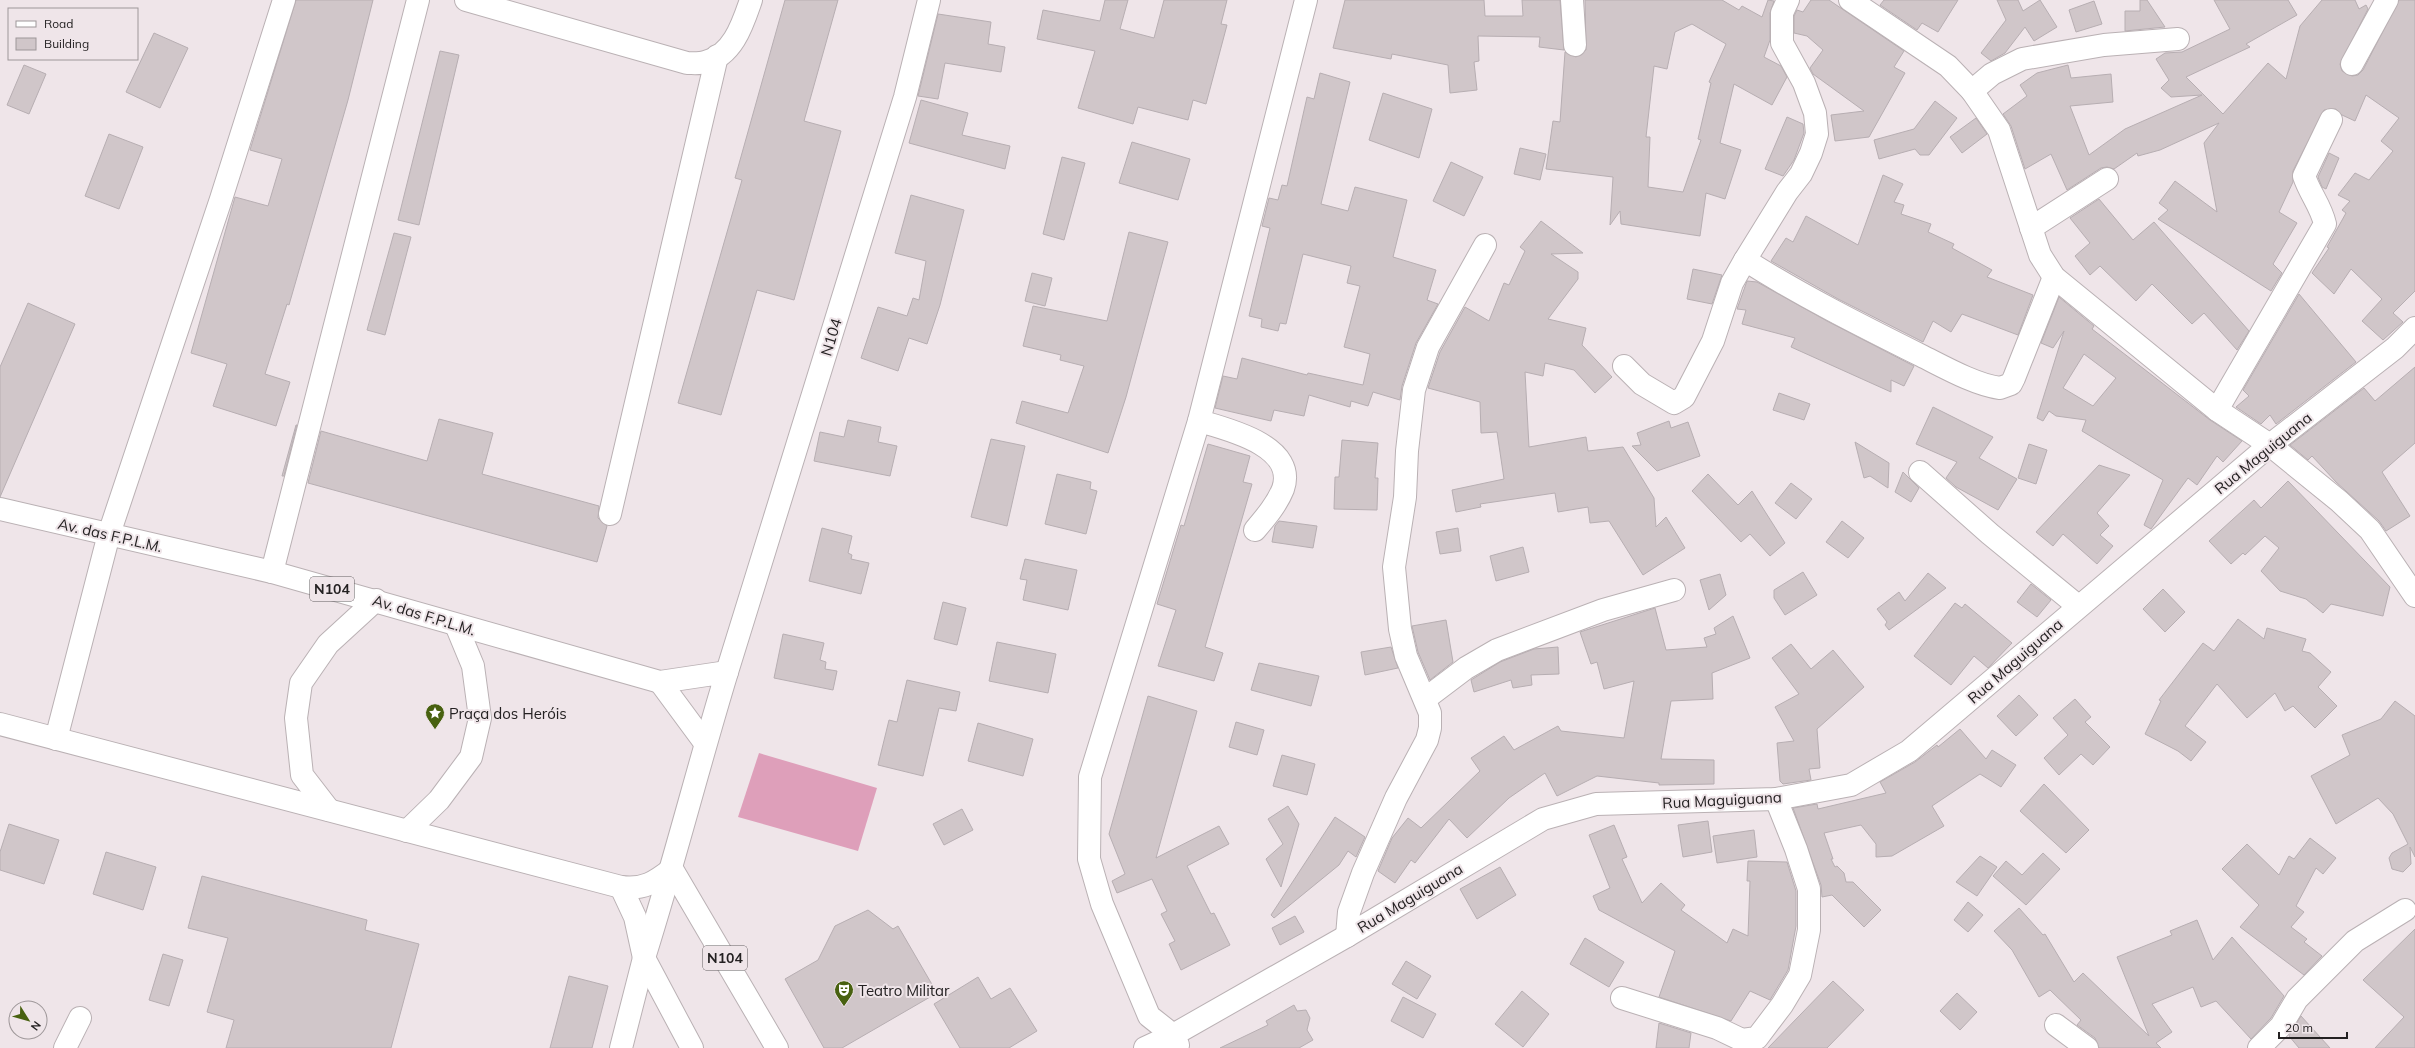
<svg xmlns="http://www.w3.org/2000/svg" width="2415" height="1048" viewBox="0 0 2415 1048" font-family="Mulish,sans-serif">
  <rect width="100%" height="100%" fill="#efe5e9"/>
  <polygon fill="#de9fba" points="759,753 877,788 858,851 738,817"/>
  <g fill="#d0c6c9" stroke="#b7aeb2" fill-rule="evenodd">
    <polygon points="296,0 373,0 348,100 289,305 287,304 265,374 290,382 276,426 213,406 227,364 191,353 235,197 268,206 282,159 250,150"/>
    <polygon points="785,0 838,0 804,121 841,131 794,300 757,290 721,415 678,403 742,180 735,178"/>
    <polygon points="1105,0 1128,0 1120,29 1154,38 1164,0 1227,0 1221,24 1227,25 1206,104 1193,100 1188,120 1138,107 1133,124 1078,108 1095,51 1037,39 1043,10 1100,21"/>
    <polygon points="1345,0 1484,0 1485,16 1523,16 1522,0 1560,0 1564,50 1539,47 1540,37 1478,36 1479,61 1474,62 1477,90 1450,93 1448,65 1392,54 1391,59 1333,48"/>
    <path d="M1585 0H1722L1739 10 1742 6 1762 17 1768 0 1774 1 1770 13V40L1764 57 1781 66 1787 77 1772 105 1734 84 1720 143 1741 150 1725 199 1706 193 1700 236 1621 224 1620 211 1610 225 1613 177 1546 169 1553 121 1560 122 1565 52 1576 57 1586 50ZM1692 24 1726 44 1709 82 1711 83 1698 139 1701 140 1683 192 1648 187 1650 137H1646L1654 66 1667 69 1675 32Z"/>
    <polygon points="1811,0 1829,0 1904,51 1894,67 1905,73 1869,137 1835,141 1831,115 1864,111 1813,74 1810,68 1823,50 1807,36 1794,33 1794,16 1797,10 1803,12"/>
    <polygon points="1884,0 1958,0 1938,32 1922,23 1917,30 1880,5"/>
    <polygon points="1997,0 2018,0 2023,11 2040,0 2057,27 2034,41 2025,27 2005,53 1991,61 1981,53 2006,20"/>
    <polygon points="2140,0 2147,0 2165,27 2125,31 2125,11 2140,11"/>
    <polygon points="2214,0 2288,0 2297,15 2246,44 2250,47 2186,77 2223,114 2268,63 2286,79 2300,26 2322,0 2355,0 2359,9 2366,5 2368,9 2340,64 2342,71 2352,76 2358,75 2363,70 2399,0 2415,0 2415,291 2393,313 2403,322 2383,340 2362,321 2382,299 2351,269 2334,294 2312,273 2329,248 2327,247 2346,213 2342,210 2350,201 2338,195 2355,173 2369,180 2393,151 2381,141 2399,118 2366,95 2355,121 2342,115 2336,109 2324,110 2293,171 2293,182 2279,212 2297,223 2273,264 2282,273 2271,291 2158,219 2168,210 2159,203 2175,181 2217,212 2204,143 2219,123 2160,150 2138,156 2137,153 2114,169 2107,167 2101,168 2067,190 2051,154 2025,169 2011,126 2003,114 2027,96 2020,85 2037,73 2068,65 2071,78 2111,74 2113,102 2070,106 2089,155 2125,129 2202,95 2171,97 2161,88 2169,80 2156,59 2165,53 2182,52 2230,29"/>
    <polygon points="2094,1 2102,24 2076,32 2069,10"/>
    <polygon points="938,14 991,22 988,44 1005,47 1001,72 945,63 938,99 918,96"/>
    <polygon points="154,33 188,48 160,108 126,92"/>
    <polygon points="440,51 459,55 419,225 398,220"/>
    <polygon points="24,65 46,74 29,114 7,105"/>
    <polygon points="1320,73 1350,82 1321,204 1348,211 1355,187 1407,200 1393,257 1436,270 1427,300 1438,304 1416,343 1402,386 1400,400 1373,392 1368,406 1351,401 1350,407 1309,395 1304,416 1274,410 1271,421 1215,408 1223,376 1237,379 1242,358 1307,375 1308,373 1363,385 1370,354 1344,347 1360,286 1347,283 1351,266 1303,254 1286,324 1280,323 1278,331 1261,327 1262,319 1249,316 1270,228 1262,226 1269,198 1278,200 1282,185 1287,186 1307,97 1314,99"/>
    <polygon points="1383,93 1432,109 1419,158 1369,140"/>
    <polygon points="921,100 968,113 962,135 1010,146 1005,169 909,143"/>
    <polygon points="1935,101 1957,118 1929,155 1920,155 1915,149 1879,159 1874,140 1914,129"/>
    <polygon points="1787,117 1803,124 1804,133 1794,160 1783,176 1765,169"/>
    <polygon points="1976,118 1987,134 1962,153 1950,137"/>
    <polygon points="109,134 143,147 119,209 85,196"/>
    <polygon points="1132,142 1190,159 1178,200 1119,183"/>
    <polygon points="1520,148 1546,154 1540,180 1514,174"/>
    <polygon points="2329,153 2339,158 2326,189 2322,187 2318,177"/>
    <polygon points="1062,157 1085,163 1064,240 1043,234"/>
    <polygon points="1451,162 1483,177 1464,216 1433,201"/>
    <polygon points="1883,175 1903,184 1894,202 1904,205 1901,214 1931,224 1928,232 1954,244 1952,248 1992,270 1987,277 2033,295 2018,335 1962,314 1951,332 1933,321 1923,342 1838,299 1771,261 1786,238 1793,242 1806,216 1858,245"/>
    <polygon points="911,195 964,210 940,305 927,344 909,338 898,371 861,358 878,307 907,316 913,298 919,300 926,261 895,253"/>
    <polygon points="2099,199 2133,240 2154,222 2249,331 2237,350 2204,313 2192,324 2152,284 2136,301 2100,266 2090,275 2075,256 2090,243 2070,218"/>
    <polygon points="1541,221 1583,253 1551,254 1578,272 1578,279 1548,319 1586,328 1582,345 1612,377 1595,393 1574,370 1545,363 1543,376 1525,372 1529,447 1586,437 1588,451 1623,447 1654,498 1656,527 1666,517 1685,548 1643,575 1609,521 1590,523 1588,507 1558,512 1555,493 1480,504 1481,507 1456,512 1452,490 1504,479 1497,432 1481,433 1480,402 1428,388 1440,352 1465,307 1489,321 1504,283 1509,285 1525,251 1520,247"/>
    <polygon points="1129,232 1168,242 1126,397 1108,453 1016,423 1022,401 1068,413 1084,366 1060,360 1061,355 1023,346 1033,306 1107,321"/>
    <polygon points="394,233 411,237 385,335 367,330"/>
    <polygon points="1693,269 1722,275 1712,304 1687,299"/>
    <polygon points="1032,273 1052,278 1045,306 1025,301"/>
    <polygon points="1747,281 1757,282 1827,321 1914,366 1904,386 1891,380 1891,392 1791,347 1795,338 1742,324 1746,310 1737,309"/>
    <polygon points="2299,294 2356,362 2276,424 2270,415 2261,424 2236,407 2249,396 2243,390"/>
    <path d="M2059 297 2094 326 2092 329 2144 369 2210 420 2242 441 2223 462 2217 456 2197 485 2188 478 2151 529 2144 525 2163 480 2082 431 2086 420 2056 416 2049 411 2043 421 2037 418 2064 331 2053 348 2041 343ZM2084 354 2116 378 2093 406 2063 388Z"/>
    <polygon points="28,303 75,324 0,497 0,367"/>
    <polygon points="2415,367 2415,443 2382,472 2410,516 2386,531 2379,521 2336,482 2312,456 2308,460 2290,445 2364,388 2375,401"/>
    <polygon points="1779,393 1810,404 1804,420 1773,410"/>
    <polygon points="1933,407 1993,437 1979,458 2017,479 1998,510 1956,487 1946,478 1957,462 1916,444"/>
    <polygon points="439,419 493,433 482,474 599,506 598,518 607,526 597,562 308,483 321,431 427,461"/>
    <polygon points="848,420 881,427 878,442 897,446 890,476 814,461 820,432 844,437"/>
    <polygon points="1669,421 1671,428 1688,422 1700,456 1657,471 1632,446 1641,445 1637,433"/>
    <polygon points="296,425 297,425 284,476 282,476"/>
    <polygon points="991,439 1025,446 1007,526 971,517"/>
    <polygon points="1342,440 1378,443 1375,478 1378,478 1377,510 1334,509 1335,477 1339,477"/>
    <polygon points="1855,442 1889,463 1888,488 1870,476 1864,478"/>
    <polygon points="1208,444 1250,456 1243,482 1252,484 1205,647 1223,653 1214,681 1158,666 1176,610 1157,604 1181,525 1184,526"/>
    <polygon points="2029,444 2047,450 2036,484 2018,478"/>
    <polygon points="2099,465 2130,475 2097,513 2109,526 2100,535 2113,546 2097,564 2063,534 2053,546 2036,532"/>
    <polygon points="1903,472 1919,488 1911,502 1895,492"/>
    <polygon points="1057,474 1091,482 1090,489 1097,491 1086,534 1045,524"/>
    <polygon points="1708,474 1738,505 1752,491 1785,543 1770,556 1750,534 1741,542 1692,491"/>
    <polygon points="2288,481 2390,587 2383,616 2331,604 2323,613 2306,599 2280,591 2261,571 2279,548 2265,536 2245,555 2243,553 2231,564 2209,541 2254,500 2261,508"/>
    <polygon points="1791,483 1812,499 1796,519 1775,503"/>
    <polygon points="1279,521 1317,526 1313,548 1272,542 1275,526"/>
    <polygon points="1842,521 1864,538 1848,558 1826,542"/>
    <polygon points="822,528 852,536 848,553 852,555 851,559 869,563 861,594 809,581"/>
    <polygon points="1458,528 1461,551 1440,554 1436,532"/>
    <polygon points="1523,547 1529,572 1496,581 1490,556"/>
    <polygon points="1025,559 1077,570 1068,610 1023,600 1027,580 1020,579"/>
    <polygon points="1803,572 1817,595 1785,615 1774,598 1774,590"/>
    <polygon points="1928,573 1946,588 1889,630 1885,625 1887,622 1877,609 1899,592 1905,601"/>
    <polygon points="1720,574 1726,595 1709,610 1700,580"/>
    <polygon points="2031,584 2051,600 2037,617 2017,602"/>
    <polygon points="2163,589 2185,612 2165,632 2143,609"/>
    <polygon points="943,602 966,608 957,645 934,639"/>
    <polygon points="1955,603 1962,608 1965,604 2012,643 1988,668 1974,656 1951,685 1914,656"/>
    <polygon points="1655,608 1666,650 1707,647 1704,638 1716,634 1714,628 1733,616 1750,658 1712,673 1713,699 1671,701 1661,759 1714,760 1714,784 1659,785 1659,783 1597,776 1557,796 1545,773 1509,798 1467,838 1449,819 1415,863 1411,860 1395,883 1378,871 1392,838 1408,818 1421,828 1480,771 1471,758 1504,736 1514,750 1558,726 1561,731 1624,738 1634,681 1604,689 1597,662 1591,664 1580,632"/>
    <polygon points="2238,619 2264,639 2267,628 2306,639 2302,651 2310,653 2331,672 2318,687 2337,706 2315,728 2293,706 2285,711 2275,693 2247,718 2217,684 2185,726 2206,742 2191,761 2178,751 2145,734 2161,701 2159,700 2203,643 2214,651"/>
    <polygon points="1446,620 1453,662 1430,680 1418,652 1412,626"/>
    <polygon points="783,634 824,643 820,660 826,662 825,669 837,671 833,690 774,678"/>
    <polygon points="997,642 1056,654 1048,693 989,681"/>
    <polygon points="1791,644 1811,669 1833,650 1864,687 1817,729 1820,768 1809,769 1811,780 1783,784 1780,781 1777,743 1794,741 1775,707 1799,694 1772,658"/>
    <polygon points="1391,647 1398,668 1365,675 1361,652"/>
    <polygon points="1558,647 1559,674 1531,675 1532,685 1513,688 1511,680 1474,692 1471,680 1500,662 1534,649"/>
    <polygon points="1259,663 1319,676 1311,706 1251,690"/>
    <polygon points="907,680 960,692 956,711 939,708 923,776 878,765 889,720 897,722"/>
    <polygon points="2019,695 2038,715 2016,736 1997,716"/>
    <polygon points="1148,696 1197,711 1156,858 1219,826 1229,844 1187,866 1211,914 1214,913 1230,945 1181,970 1169,944 1175,941 1161,914 1167,911 1152,879 1117,893 1112,881 1125,874 1109,834"/>
    <polygon points="2075,699 2091,717 2085,722 2110,747 2093,765 2081,754 2059,775 2044,758 2068,735 2053,718"/>
    <polygon points="2395,701 2415,716 2415,857 2410,847 2411,864 2403,872 2392,869 2389,858 2392,853 2408,844 2393,814 2378,798 2336,824 2311,776 2350,755 2342,735 2381,719"/>
    <polygon points="1236,722 1264,730 1257,755 1229,747"/>
    <polygon points="978,723 1033,739 1023,776 968,761"/>
    <polygon points="1960,729 1986,759 1992,750 2016,765 2001,787 1980,774 1932,806 1944,826 1892,856 1876,857 1876,844 1861,825 1824,833 1833,859 1831,859 1835,867 1837,866 1844,873 1846,882 1853,882 1881,910 1864,927 1832,895 1822,897 1821,885 1793,808 1817,804 1818,809 1886,793 1880,782 1915,762 1937,745 1938,747"/>
    <polygon points="1282,755 1315,764 1307,795 1273,786"/>
    <polygon points="2044,784 2089,830 2066,853 2020,811"/>
    <polygon points="1288,806 1299,824 1281,887 1266,859 1283,844 1268,819"/>
    <polygon points="962,809 973,830 944,845 933,824"/>
    <polygon points="1335,817 1365,837 1356,857 1348,851 1339,865 1274,918 1271,915"/>
    <polygon points="1708,821 1712,852 1683,857 1678,825"/>
    <polygon points="9,824 59,840 44,884 0,870 0,852"/>
    <polygon points="1614,825 1627,857 1622,859 1642,903 1661,883 1685,905 1681,910 1727,943 1733,929 1748,936 1750,881 1747,881 1748,861 1787,862 1796,891 1796,926 1788,970 1770,1000 1750,991 1731,1021 1659,997 1675,951 1599,910 1593,896 1610,888 1589,835"/>
    <polygon points="1754,830 1757,857 1717,863 1713,836"/>
    <polygon points="2310,838 2336,858 2323,874 2316,868 2296,906 2304,912 2291,927 2307,939 2304,942 2322,956 2304,975 2240,927 2259,905 2222,869 2247,844 2279,875 2289,856 2294,859"/>
    <polygon points="106,852 156,867 143,910 93,894"/>
    <polygon points="2043,853 2060,869 2026,905 1993,876 2006,861 2022,875"/>
    <polygon points="1980,856 1997,867 1977,896 1956,882"/>
    <polygon points="1500,867 1516,895 1477,919 1460,889"/>
    <polygon points="202,876 367,920 365,930 419,944 391,1048 226,1048 234,1020 207,1012 228,938 188,928"/>
    <polygon points="1968,902 1983,915 1968,932 1954,920"/>
    <polygon points="2019,908 2043,935 2045,934 2074,982 2083,973 2149,1036 2117,957 2172,935 2170,931 2197,920 2213,960 2232,937 2284,996 2271,1018 2251,1039 2216,1001 2201,1007 2193,987 2152,1004 2172,1032 2156,1043 2161,1048 2099,1048 2095,1038 2077,1025 2081,1020 2050,990 2039,997 2012,950 1994,931"/>
    <polygon points="868,910 893,929 898,926 937,993 842,1048 824,1048 785,979 818,960 835,926"/>
    <polygon points="1295,916 1304,932 1280,945 1272,928"/>
    <polygon points="2415,929 2415,1048 2375,1048 2404,1017 2363,980"/>
    <polygon points="1585,938 1624,962 1609,987 1570,964"/>
    <polygon points="163,954 183,960 169,1006 149,1000"/>
    <polygon points="1406,961 1431,976 1417,999 1392,984"/>
    <polygon points="569,976 608,986 592,1048 550,1048"/>
    <polygon points="978,977 991,999 1010,988 1037,1031 1009,1048 960,1048 934,1004"/>
    <polygon points="1833,981 1864,1010 1827,1048 1768,1048"/>
    <polygon points="1522,991 1549,1014 1523,1047 1495,1024"/>
    <polygon points="1957,993 1977,1012 1960,1030 1940,1011"/>
    <polygon points="1403,997 1436,1014 1423,1038 1391,1021"/>
    <polygon points="1294,1005 1297,1011 1306,1010 1310,1018 1307,1030 1313,1040 1299,1048 1220,1048 1268,1025 1266,1021"/>
    <polygon points="2301,1016 2330,1048 2299,1048 2289,1036"/>
    <polygon points="1659,1023 1691,1033 1689,1048 1656,1048"/>
  </g>
  <g fill="none" stroke-linecap="round" stroke-linejoin="round">
    <defs>
      <g id="minor">
        <path d="M466 0 687 63C693 63 700 64 705 62 733 56 743 23 751 0"/>
        <polyline points="1572,0 1575,45"/>
        <path d="M1788 0 1782 13V43L1804 83 1815 113 1817 134 1811 153 1801 174 1787 192 1745 260C1802 296 1862 326 1922 356 1944 367 1976 385 2000 388L2011 384 2014 378 2054 277"/>
        <polyline points="1850,0 1948,66 1972,91 1999,130 2040,255 2054,277 2217,410 2270,445 2339,501 2370,530 2415,596"/>
        <polyline points="2352,64 2387,0"/>
        <polyline points="1972,91 1992,74 2022,59 2104,45 2178,39"/>
        <polyline points="2031,228 2107,179"/>
        <polyline points="1624,366 1642,384 1674,403 1684,397 1713,341 1732,283 1745,260"/>
        <path d="M2217 410 2325 224C2321 206 2310 194 2304 176L2331 120"/>
        <path d="M1199 421C1227 429 1298 446 1283 489 1277 504 1266 517 1255 530"/>
        <polyline points="1920,472 1990,534 2078,606"/>
        <polyline points="610,514 717,56"/>
        <polyline points="272,572 418,0"/>
        <polyline points="727,672 905,97 929,0"/>
        <polyline points="1425,699 1466,668 1497,650 1603,610 1674,590"/>
        <polyline points="56,739 109,534 221,199 284,0"/>
        <polyline points="1347,936 1349,912 1363,873 1396,798 1427,740 1430,728 1430,713 1406,656 1400,629 1394,567 1405,497 1407,451 1414,390 1428,347 1485,245"/>
        <polyline points="1622,998 1717,1028 1742,1040 1757,1038 1782,1005 1800,975 1809,930 1809,889 1796,849 1776,799"/>
        <polyline points="2056,1025 2087,1048"/>
        <polyline points="1178,1045 1173,1035 1149,1016 1102,904 1089,859 1090,777 1199,421 1306,0"/>
        <polyline points="65,1048 80,1018"/>
        <polyline points="621,1048 644,958"/>
        <polyline points="1145,1048 1173,1035 1347,936 1543,819 1596,804 1776,799 1851,785 1909,751 2270,445 2395,348 2415,328"/>
        <polyline points="2259,1048 2281,1026 2297,999 2355,941 2405,910"/>
      </g>
      <g id="major">
        <path d="M0 509 272 572 660 682 727 672C698 767 674 863 644 958"/>
        <polyline points="660,682 705,743"/>
        <path d="M0 724 621 887C644 890 655 882 672 869"/>
        <polyline points="329,810 302,775 296,718 301,683 328,644 376,600"/>
        <polyline points="407,831 439,800 471,757 480,718 473,666 456,625"/>
        <polyline points="672,869 777,1048"/>
        <polyline points="621,887 635,917 644,958 692,1048"/>
      </g>
    </defs>
    <use href="#minor" stroke="#bab1b4" stroke-width="24"/>
    <use href="#major" stroke="#bab1b4" stroke-width="24"/>
    <use href="#minor" stroke="#fff" stroke-width="22"/>
    <use href="#major" stroke="#fff" stroke-width="22"/>
  </g>
  <defs>
    <symbol id="sight-pin" viewBox="-11 -11 22 30"><path d="M0 17L-7.5 6A9.5 9.5 0 1 1 7.5 6Z" fill="#486110" stroke="#efe5e9"/><path d="M0-6L1.8-2.2L6-1.7L2.9 1.2L3.7 5.4L0 3.3L-3.7 5.4L-2.9 1.2L-6-1.7L-1.8-2.2Z" fill="#fff"/></symbol>
    <symbol id="theatre-pin" viewBox="-11 -11 22 30"><path d="M0 17L-7.5 6A9.5 9.5 0 1 1 7.5 6Z" fill="#486110" stroke="#efe5e9"/><path d="M-5-5.5Q0-4 5-5.5V0Q5 5 0 6Q-5 5-5 0ZM-3.3-2.5H-1v1.5H-3.3ZM1-2.5H3.3v1.5H1ZM-2.8 1Q0 5.5 2.8 1Z" fill="#fff"/></symbol>
  </defs>
  <g fill-rule="evenodd">
    <use href="#sight-pin" x="424" y="702" width="22" height="30"/>
    <use href="#theatre-pin" x="833" y="979" width="22" height="30"/>
  </g>
  <g text-anchor="middle" dominant-baseline="central" stroke-width="4" stroke-linejoin="round" paint-order="stroke">
    <g fill="#efe5e9" stroke="#615c5e" stroke-width="1">
      <rect x="310" y="577" width="44" height="24" rx="3"/>
      <rect x="703" y="946" width="44" height="24" rx="3"/>
    </g>
    <g font-size="14" font-weight="bold" fill="#242122">
      <text x="332" y="589">N104</text>
      <text x="725" y="958">N104</text>
    </g>
    <g font-size="15" fill="#242122" stroke="#efe5e9">
      <text transform="translate(831 337) rotate(-73)">N104</text>
      <text transform="translate(2263 453) rotate(-39)">Rua Maguiguana</text>
      <text transform="translate(110 535) rotate(13)">Av. das F.P.L.M.</text>
      <text transform="translate(424 615) rotate(17)">Av. das F.P.L.M.</text>
      <text transform="translate(2015 661) rotate(-41)">Rua Maguiguana</text>
      <text transform="translate(1722 800) rotate(-3)">Rua Maguiguana</text>
      <text transform="translate(1410 898) rotate(-31)">Rua Maguiguana</text>
    </g>
    <g font-size="15" fill="#242122" stroke="#efe5e9" text-anchor="start">
      <text x="449" y="713">Praça dos Heróis</text>
      <text x="858" y="990">Teatro Militar</text>
    </g>
  </g>
  <rect x="8" y="8" width="130" height="52" fill="#efe5e9" stroke="#9e9799"/>
  <rect x="16" y="21" width="20" height="6" fill="#ffffff" stroke="#9e9799"/>
  <text x="44" y="28" font-size="12" fill="#242122">Road</text>
  <rect x="16" y="38" width="20" height="12" fill="#d0c6c9" stroke="#9e9799"/>
  <text x="44" y="48" font-size="12" fill="#242122">Building</text>
  <g transform="translate(28 1020) rotate(127)"><circle r="19" fill="#efe5e9" stroke="#9e9799"/>
  <path d="M0-3L7 15L0 10L-7 15Z" fill="#486110"/>
  <text y="-6" font-size="11" font-weight="bold" text-anchor="middle" fill="#242122">N</text>
  </g>
  <path d="M2279 1032v6h68v-6" fill="none" stroke="#242122" stroke-width="2"/>
  <text x="2285" y="1032" font-size="12" fill="#242122" stroke="#efe5e9" stroke-width="3" paint-order="stroke">20 m</text>
</svg>
